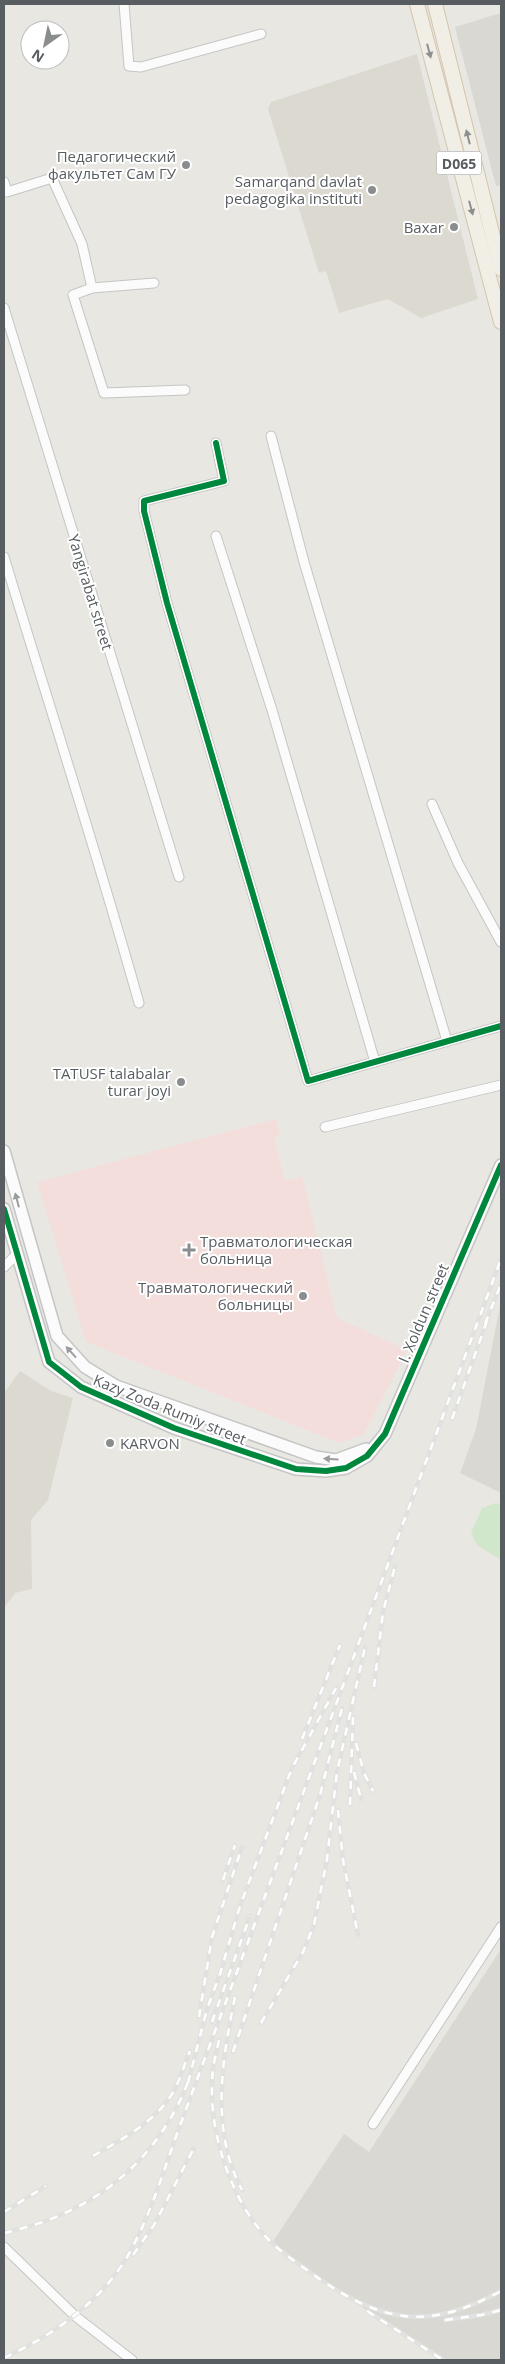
<svg xmlns="http://www.w3.org/2000/svg" width="505" height="2364" viewBox="0 0 505 2364" font-family="'Open Sans',sans-serif">
  <rect width="100%" height="100%" fill="#e8e7e2"/>
  <g fill="#d9d8d3">
    <polygon points="501,13 501,185 496,186 455,27"/>
    <polygon points="501,1301 501,1493 460,1473 476,1429"/>
    <polygon points="501,1949 501,2360 441,2360 286,2256 272,2243 344,2134 369,2152"/>
  </g>
  <g fill="#dcd9d1">
    <polygon points="417,54 478,299 421,318 388,299 339,313 326,271 319,273 268,109 271,102"/>
    <polygon points="20,1371 51,1391 73,1398 48,1500 31,1520 32,1589 15,1593 4,1608 4,1393"/>
  </g>
  <polygon fill="#f4dedc" points="276,1119 280,1135 274,1137 285,1181 302,1176 337,1318 407,1350 364,1434 339,1443 86,1342 37,1182"/>
  <polygon fill="#d0e7cb" points="496,1503 501,1505 501,1560 477,1545 471,1533 482,1508"/>
  <g fill="none" stroke-linecap="round" stroke-linejoin="round">
    <defs>
      <g id="minor">
        <polyline points="124,4 129,66 141,67 261,34"/>
        <polyline points="4,182 7,192 52,178 82,244 92,288 154,283"/>
        <polyline points="92,288 73,295 104,393 185,390"/>
        <polyline points="4,308 179,877"/>
        <polyline points="271,436 304,562 447,1041"/>
        <polyline points="216,443 224,481 144,501 144,511 167,603 308,1081 501,1026"/>
        <polyline points="216,536 272,710 375,1062"/>
        <path d="M4 557C49 705 97 853 139 1003"/>
        <polyline points="432,804 458,863 501,942"/>
        <polyline points="325,1127 501,1085"/>
        <polyline points="4,1267 17,1254"/>
        <polyline points="373,2124 501,1927"/>
        <polyline points="4,2247 75,2316 132,2360"/>
      </g>
      <g id="tertiary">
        <polyline points="4,1151 57,1336 85,1367 116,1386 316,1457 336,1460 366,1449"/>
        <polyline points="4,1209 49,1362 81,1387 174,1428 296,1469 326,1471 346,1468 367,1456 385,1434 501,1165"/>
      </g>
      <g id="primary">
        <polyline points="417,4 501,322"/>
        <polyline points="435,4 501,269"/>
      </g>
    </defs>
    <use href="#minor" stroke="#c5c5c5" stroke-width="11"/>
    <use href="#tertiary" stroke="#c5c5c5" stroke-width="14"/>
    <use href="#primary" stroke="#d3c5ad" stroke-width="16"/>
    <use href="#minor" stroke="#fcfbfb" stroke-width="9"/>
    <use href="#tertiary" stroke="#fcfbfb" stroke-width="11"/>
    <use href="#primary" stroke="#f1eee5" stroke-width="14"/>
    <defs>
      <g id="rail">
        <polyline points="485,1324 501,1284"/>
        <polyline points="452,1419 488,1318"/>
        <polyline points="374,1687 383,1612 395,1566"/>
        <polyline points="302,1739 340,1645"/>
        <polyline points="356,1743 364,1773 373,1791"/>
        <polyline points="354,1772 361,1799"/>
        <polyline points="350,1805 353,1717"/>
        <polyline points="338,1810 343,1860 358,1935"/>
        <polyline points="223,1880 235,1845"/>
        <path d="M235 1997C222 2060 210 2130 242 2190"/>
        <polyline points="199,2017 212,1937 242,1847"/>
        <polyline points="212,2022 250,1916"/>
        <polyline points="261,2023 303,1952 314,1925 327,1859 337,1772 365,1647"/>
        <path d="M219 2040C217 2050 214 2060 213 2070 206 2127 231 2205 273 2244 287 2257 303 2267 318 2278 385 2324 429 2330 501 2291"/>
        <polyline points="233,2052 320,1795 342,1708"/>
        <polyline points="188,2083 207,2009 220,1974 240,1906 292,1768 336,1688"/>
        <path d="M93 2156C122 2139 154 2123 172 2094 180 2081 184 2065 190 2051"/>
        <polyline points="4,2212 46,2186"/>
        <path d="M4 2233C92 2214 158 2163 190 2077"/>
        <polyline points="133,2255 154,2225 194,2148"/>
        <polyline points="367,2311 443,2360"/>
        <polyline points="445,2320 481,2315 501,2310"/>
        <path d="M4 2358C50 2336 90 2310 120 2268 146 2230 162 2175 178 2131L501 1259"/>
      </g>
    </defs>
    <use href="#rail" stroke="#e1e1e0" stroke-width="4.5"/>
    <use href="#rail" stroke="#fff" stroke-width="2.5" stroke-dasharray="8" stroke-linecap="butt"/>
    <defs>
      <g id="cycleway">
        <polyline points="216,443 224,481 144,501 144,511 167,603 308,1081 501,1026"/>
        <polyline points="4,1209 49,1362 81,1387 174,1428 296,1469 326,1471 346,1468 367,1456 385,1434 501,1165"/>
      </g>
    </defs>
    <use href="#cycleway" stroke="#fff" stroke-width="9"/>
    <use href="#cycleway" stroke="#00873e" stroke-width="6"/>
  </g>
  <defs><path id="oneway-solid" d="M-6-.8H1V-3.2L6.5 0L1 3.2V.8H-6Z" transform="scale(1.25)"/></defs>
  <g fill="#8e908f">
    <use href="#oneway-solid" transform="translate(429 51) rotate(75)"/>
    <use href="#oneway-solid" transform="translate(468 137) rotate(-104)"/>
    <use href="#oneway-solid" transform="translate(471 208) rotate(75)"/>
  </g>
  <g fill="#9a9c9f">
    <use href="#oneway-solid" transform="translate(17 1200) rotate(-105)"/>
    <use href="#oneway-solid" transform="translate(71 1352) rotate(-132)"/>
    <use href="#oneway-solid" transform="translate(331 1459) rotate(-177)"/>
  </g>
  <g fill="#8a8d8e" stroke="#fff" stroke-width="2">
    <circle cx="186" cy="165" r="5"/>
    <circle cx="372" cy="190" r="5"/>
    <circle cx="454" cy="227" r="5"/>
    <circle cx="181" cy="1082" r="5"/>
    <path d="M186.5 1242.5h5v5h5v5h-5v5h-5v-5h-5v-5h5z"/>
    <circle cx="303" cy="1296" r="5"/>
    <circle cx="110" cy="1443" r="5"/>
  </g>
  <g text-anchor="middle" dominant-baseline="central" stroke-width="4" stroke-linejoin="round" paint-order="stroke">
    <rect fill="#fff" stroke="#8a8e90" stroke-width="1" x="436.5" y="151.5" width="45" height="23" rx="4"/>
    <g font-size="14" font-weight="bold" fill="#585d61">
      <text x="459" y="163">D065</text>
    </g>
    <g font-size="15" fill="#585d61" stroke="#fff" text-anchor="end">
      <text x="176" y="156">Педагогический<tspan x="176" dy="17">факультет Сам ГУ</tspan></text>
      <text x="362" y="181">Samarqand davlat<tspan x="362" dy="17">pedagogika instituti</tspan></text>
      <text x="444" y="227">Baxar</text>
      <text x="171" y="1073">TATUSF talabalar<tspan x="171" dy="17">turar joyi</tspan></text>
      <text x="200" y="1241" text-anchor="start">Травматологическая<tspan x="200" dy="17">больница</tspan></text>
      <text x="293" y="1287">Травматологический<tspan x="293" dy="17">больницы</tspan></text>
      <text x="120" y="1443" text-anchor="start">KARVON</text>
    </g>
    <g font-size="15" fill="#585d61" stroke="#fff">
      <text transform="translate(91 592) rotate(73)">Yangirabat street</text>
      <text transform="translate(423 1313) rotate(-67)">I. Xoldun street</text>
      <text transform="translate(170 1409) rotate(22)">Kazy Zoda Rumiy street</text>
    </g>
  </g>
  <rect width="505" height="2364" fill="none" stroke="#585d61" stroke-width="10"/>
  <g transform="translate(45 45) rotate(213)"><circle r="24" fill="#ffffff" stroke="#bcbec0"/>
  <path d="M0-4L9 19L0 12L-9 19Z" fill="#8a8d8e"/>
  <text y="-8" font-size="14" font-weight="bold" text-anchor="middle" fill="#585d61">N</text>
  </g>
</svg>
